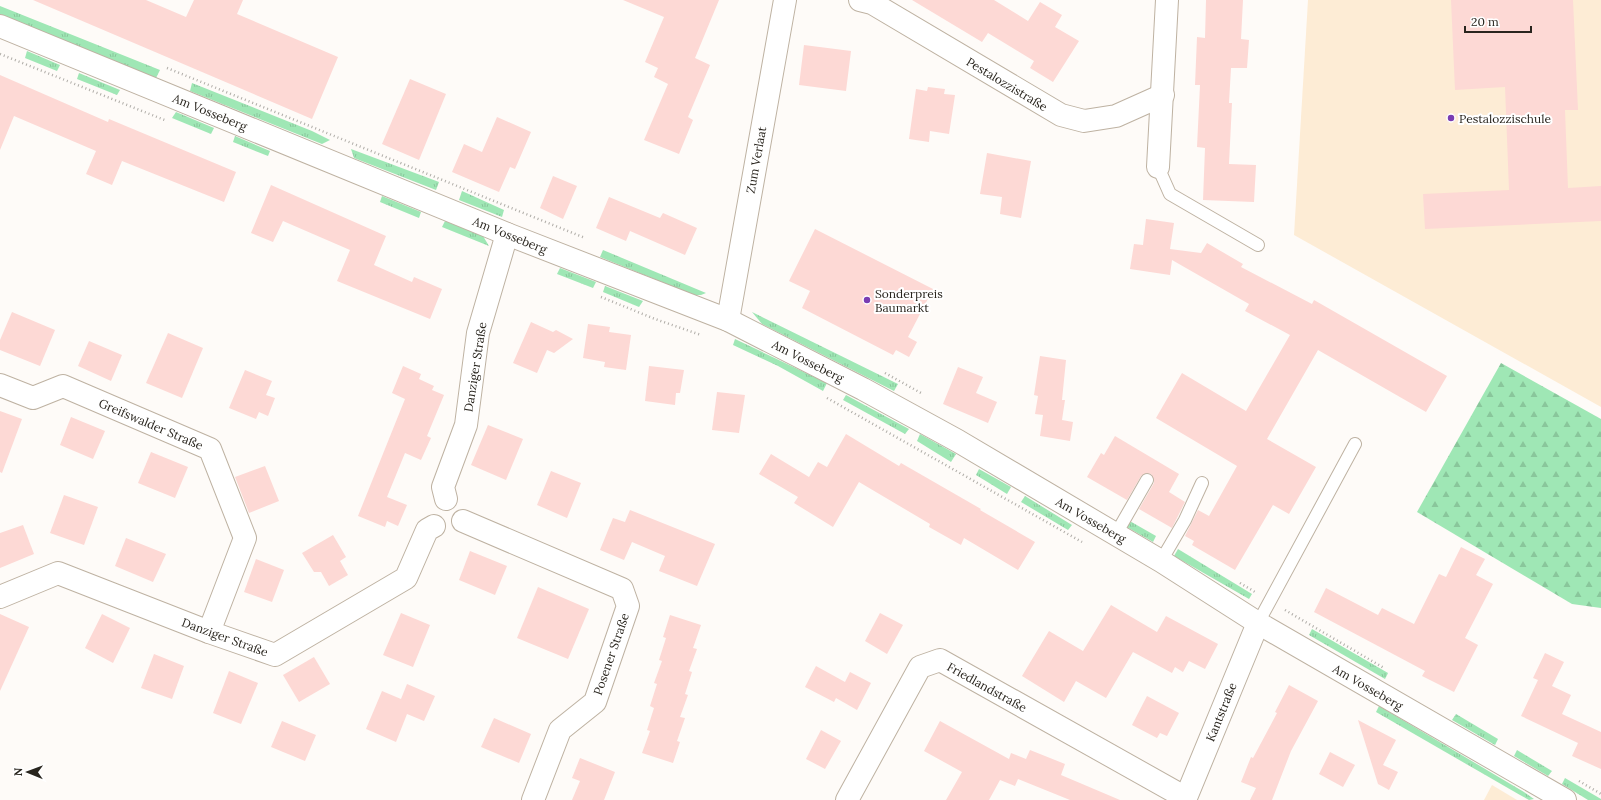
<svg xmlns="http://www.w3.org/2000/svg" width="1601" height="800" viewBox="0 0 1601 800" font-family="Lora,serif">
  <defs>
    <pattern id="grass-tufts" width="24" height="20" patternUnits="userSpaceOnUse"><rect width="24" height="20" fill="#9fe7b5"/><path d="M3 7l-1-3M5 7V3M7 7l1-3M15 17l-1-3M17 17v-4M19 17l1-3" fill="none" stroke="#89c69b"/></pattern>
    <pattern id="forest-firs" width="22" height="20" patternUnits="userSpaceOnUse"><rect width="22" height="20" fill="#9fe7b5"/><path d="M5 1l3.5 6h-7zM16 11l3.5 6h-7z" fill="#89c69b"/></pattern>
  </defs>
  <rect width="100%" height="100%" fill="#fefbf8"/>
  <g fill="#fdecd5">
    <polygon points="1308,0 1601,0 1601,407 1294,235"/>
    <polygon points="1492,785 1517,800 1484,800"/>
  </g>
  <g fill="url(#grass-tufts)">
    <polygon points="0,6 160,70 156,78 0,14"/>
    <polygon points="27,51 60,65 57,71 25,58"/>
    <polygon points="79,73 120,90 117,95 77,79"/>
    <polygon points="192,83 312,131 330,140 322,144 190,91"/>
    <polygon points="176,112 214,128 211,134 172,118"/>
    <polygon points="235,136 270,151 268,156 233,142"/>
    <polygon points="351,149 439,182 436,190 354,158"/>
    <polygon points="462,191 504,210 502,217 459,200"/>
    <polygon points="382,196 421,212 419,218 380,202"/>
    <polygon points="445,221 483,236 489,246 442,227"/>
    <polygon points="603,250 706,293 701,295 694,295 600,257"/>
    <polygon points="560,268 596,282 593,288 557,274"/>
    <polygon points="605,286 643,301 639,307 603,292"/>
    <polygon points="752,312 898,384 894,391 762,324"/>
    <polygon points="735,339 827,383 823,391 778,366 733,345"/>
    <polygon points="846,395 909,429 905,434 843,400"/>
    <polygon points="920,434 956,454 951,462 917,441"/>
    <polygon points="979,469 1011,487 1007,494 976,475"/>
    <polygon points="1025,496 1072,525 1068,530 1021,502"/>
    <polygon points="1128,520 1156,536 1153,542 1125,526"/>
    <polygon points="1178,549 1252,594 1249,599 1174,556"/>
    <polygon points="1312,629 1388,673 1385,679 1309,635"/>
    <polygon points="1379,706 1524,792 1534,799 1529,800 1520,795 1376,712"/>
    <polygon points="1456,714 1498,739 1495,745 1452,720"/>
    <polygon points="1517,750 1552,771 1548,776 1514,756"/>
    <polygon points="1565,778 1601,799 1601,800 1588,800 1562,784"/>
  </g>
  <polygon fill="url(#forest-firs)" points="1501,363 1601,419 1601,608 1572,604 1417,512"/>
  <g fill="#fdd9d5">
    <polygon points="33,0 146,0 186,17 194,0 243,0 237,14 338,57 312,119"/>
    <polygon points="623,0 719,0 695,58 710,65 688,117 693,120 679,154 644,140 668,84 654,77 658,68 645,62 664,17"/>
    <polygon points="912,0 994,0 1028,21 1040,2 1062,15 1055,27 1079,41 1053,82 1030,68 1034,61 988,33 982,42"/>
    <polygon points="1206,0 1243,0 1241,39 1249,40 1247,68 1231,68 1229,103 1232,103 1229,164 1256,165 1254,202 1203,200 1205,148 1197,147 1200,85 1195,85 1197,37 1205,38"/>
    <polygon points="1451,0 1573,0 1578,110 1565,110 1568,188 1601,186 1601,221 1425,229 1423,194 1509,190 1505,87 1455,90"/>
    <polygon points="804,45 851,51 846,91 799,85"/>
    <polygon points="0,75 108,122 109,119 236,172 224,202 122,161 112,185 86,174 96,151 14,116 0,150"/>
    <polygon points="410,79 446,94 419,160 382,144"/>
    <polygon points="928,87 945,89 944,94 955,95 949,134 930,131 929,142 909,139 916,89 927,91"/>
    <polygon points="497,117 531,132 515,169 510,167 499,192 452,172 464,144 482,152"/>
    <polygon points="987,153 1031,161 1021,218 1000,214 1002,197 980,194"/>
    <polygon points="553,176 577,186 563,219 540,208"/>
    <polygon points="271,185 386,236 374,265 412,282 414,277 442,289 430,319 337,281 350,250 283,221 273,242 251,233"/>
    <polygon points="609,197 660,218 663,213 697,228 685,255 630,231 626,241 596,228"/>
    <polygon points="1146,219 1174,223 1170,249 1201,253 1207,243 1243,264 1241,267 1312,304 1314,300 1447,376 1426,412 1318,350 1267,439 1316,467 1289,514 1273,505 1235,570 1192,545 1194,541 1185,536 1198,510 1209,516 1237,466 1156,418 1182,373 1246,411 1290,335 1245,311 1249,304 1172,260 1170,275 1130,269 1134,244 1143,245"/>
    <polygon points="815,229 933,289 908,337 917,342 909,357 896,350 893,355 802,308 810,291 789,281"/>
    <polygon points="12,312 55,330 40,366 0,350 0,340"/>
    <polygon points="531,322 553,332 556,330 573,339 554,353 547,350 537,373 513,363"/>
    <polygon points="588,324 610,327 609,332 631,335 626,370 604,367 605,362 583,358"/>
    <polygon points="168,333 203,348 182,398 146,383"/>
    <polygon points="89,341 122,355 111,381 78,366"/>
    <polygon points="1040,356 1066,360 1062,400 1065,400 1062,420 1073,422 1070,441 1040,436 1043,415 1035,414 1038,396 1034,395"/>
    <polygon points="403,366 421,374 419,379 434,386 432,390 444,395 427,436 431,438 421,460 405,453 387,497 407,505 398,526 387,521 385,527 358,516 405,399 392,393"/>
    <polygon points="649,366 684,370 680,393 676,393 675,405 645,401"/>
    <polygon points="958,367 983,377 976,393 997,402 988,423 943,404"/>
    <polygon points="245,370 272,381 266,395 275,398 268,416 259,412 256,419 229,408"/>
    <polygon points="717,392 745,395 739,433 712,430"/>
    <polygon points="0,411 22,419 2,473 0,472"/>
    <polygon points="71,417 105,431 93,459 60,445"/>
    <polygon points="488,425 523,439 506,480 471,465"/>
    <polygon points="846,434 899,466 901,463 981,509 980,510 1035,542 1018,570 964,538 961,545 929,527 930,524 859,482 833,527 794,503 798,497 759,474 771,454 809,477 818,462 827,467"/>
    <polygon points="1115,436 1179,474 1169,492 1185,502 1172,528 1139,509 1154,483 1154,480 1151,474 1147,473 1141,476 1127,500 1087,477 1101,453 1104,455"/>
    <polygon points="151,452 188,467 175,498 138,483"/>
    <polygon points="265,466 279,501 249,513 235,477"/>
    <polygon points="551,471 581,483 567,518 537,505"/>
    <polygon points="64,495 98,507 84,545 50,533"/>
    <polygon points="630,510 715,544 697,586 659,571 665,556 632,542 624,560 600,550 613,518 625,522"/>
    <polygon points="23,525 34,554 0,568 0,533"/>
    <polygon points="333,535 346,557 340,561 348,575 329,586 321,572 314,572 302,553"/>
    <polygon points="126,538 166,554 153,582 115,566"/>
    <polygon points="1461,547 1485,559 1476,575 1493,584 1465,638 1478,645 1454,692 1422,676 1425,671 1314,612 1326,588 1378,615 1382,608 1414,624 1439,574 1446,577"/>
    <polygon points="470,551 507,566 495,595 459,580"/>
    <polygon points="256,559 284,570 272,602 244,592"/>
    <polygon points="538,587 589,609 568,659 517,638"/>
    <polygon points="1111,605 1157,632 1166,616 1218,644 1205,669 1189,661 1183,672 1175,667 1172,673 1133,652 1106,698 1076,681 1064,702 1022,676 1049,631 1083,651"/>
    <polygon points="401,613 430,625 413,667 383,655"/>
    <polygon points="880,613 903,625 887,654 865,641"/>
    <polygon points="0,614 29,627 0,691"/>
    <polygon points="102,614 130,628 113,663 85,648"/>
    <polygon points="670,615 701,625 693,648 697,649 689,671 692,672 685,694 688,695 680,717 685,718 677,741 680,742 673,763 642,753 650,731 647,730 654,708 650,706 657,684 654,683 662,661 659,660 666,638 663,637"/>
    <polygon points="1545,653 1564,662 1552,686 1571,695 1562,714 1601,732 1601,769 1572,756 1578,743 1521,716 1538,680 1533,678"/>
    <polygon points="154,654 184,666 172,699 141,688"/>
    <polygon points="314,657 330,684 299,702 283,675"/>
    <polygon points="816,666 845,682 850,672 871,683 857,710 836,698 834,702 805,687"/>
    <polygon points="229,671 258,683 241,724 213,713"/>
    <polygon points="407,684 435,696 424,721 407,714 396,742 366,729 382,691 401,699"/>
    <polygon points="1289,685 1318,701 1291,751 1272,800 1250,800 1256,788 1241,782 1251,757 1253,758 1277,713 1275,712"/>
    <polygon points="1147,696 1179,713 1167,736 1160,733 1157,738 1132,725"/>
    <polygon points="494,718 531,734 519,763 481,747"/>
    <polygon points="1358,720 1396,740 1383,765 1398,772 1389,790 1378,784"/>
    <polygon points="282,721 316,735 305,761 271,747"/>
    <polygon points="940,721 1009,759 1011,753 1026,759 1030,750 1065,764 1061,775 1120,800 1070,800 1018,779 1015,786 1000,780 989,800 946,800 962,772 924,751"/>
    <polygon points="821,730 841,741 825,769 806,759"/>
    <polygon points="1330,752 1355,765 1343,787 1319,774"/>
    <polygon points="580,758 615,772 604,800 572,800 580,781 572,778"/>
  </g>
  <g fill="none" stroke-linecap="round" stroke-linejoin="round">
    <defs>
      <g id="service">
        <polyline points="1158,167 1170,194 1258,245"/>
        <polyline points="1116,534 1147,480"/>
        <polyline points="1161,561 1185,520 1202,483"/>
        <polyline points="1258,623 1355,444"/>
      </g>
      <g id="minor">
        <polyline points="860,0 872,3 1061,115 1084,121 1116,116 1163,95"/>
        <polyline points="1158,167 1167,0"/>
        <polyline points="728,320 785,0"/>
        <polyline points="0,385 33,398 63,386 210,449 245,538 209,632"/>
        <polyline points="446,499 443,487 466,425 478,333 507,234"/>
        <polyline points="463,521 622,589 628,606 595,702 560,730 533,800"/>
        <polyline points="0,597 58,573 209,632 275,655 406,578 427,530 434,526"/>
        <polyline points="847,800 920,667 940,660 1186,798"/>
        <polyline points="1185,800 1258,623"/>
      </g>
      <polyline id="tertiary" points="0,26 507,234 728,320 863,389 958,441 1161,561 1258,623 1565,800"/>
    </defs>
    <use href="#service" stroke="#beb2a2" stroke-width="14"/>
    <use href="#minor" stroke="#beb2a2" stroke-width="24"/>
    <use href="#tertiary" stroke="#beb2a2" stroke-width="24"/>
    <g stroke="#afaca7" stroke-width="2.5" stroke-dasharray="1 3" stroke-linecap="butt">
      <polyline points="0,54 167,121"/>
      <polyline points="167,68 585,238"/>
      <polyline points="601,297 655,319 701,335"/>
      <polyline points="885,373 921,393"/>
      <polyline points="827,398 1082,542"/>
      <polyline points="1240,583 1255,592"/>
      <polyline points="1285,610 1384,668"/>
      <polyline points="1579,781 1601,794"/>
    </g>
    <use href="#service" stroke="#fff" stroke-width="12"/>
    <use href="#minor" stroke="#fff" stroke-width="22"/>
    <use href="#tertiary" stroke="#fff" stroke-width="22"/>
  </g>
  <g fill="#793db3" stroke="#fff" stroke-width="1.5">
    <circle cx="1451" cy="118" r="4"/>
    <circle cx="867" cy="300" r="4"/>
  </g>
  <g text-anchor="middle" dominant-baseline="central" stroke-width="4" stroke-linejoin="round" paint-order="stroke">
    <g font-size="12" fill="#29251e" stroke="#fff">
      <text transform="translate(1007 84) rotate(31)">Pestalozzistraße</text>
      <text transform="translate(210 112) rotate(22)">Am Vosseberg</text>
      <text transform="translate(756 160) rotate(-80)">Zum Verlaat</text>
      <text transform="translate(510 235) rotate(22)">Am Vosseberg</text>
      <text transform="translate(808 361) rotate(27)">Am Vosseberg</text>
      <text transform="translate(475 367) rotate(-81)">Danziger Straße</text>
      <text transform="translate(151 424) rotate(23)">Greifswalder Straße</text>
      <text transform="translate(1091 520) rotate(30)">Am Vosseberg</text>
      <text transform="translate(225 637) rotate(20)">Danziger Straße</text>
      <text transform="translate(611 654) rotate(-71)">Posener Straße</text>
      <text transform="translate(987 687) rotate(29)">Friedlandstraße</text>
      <text transform="translate(1368 687) rotate(30)">Am Vosseberg</text>
      <text transform="translate(1221 712) rotate(-68)">Kantstraße</text>
    </g>
    <g font-size="12" fill="#29251e" stroke="#fff" text-anchor="start">
      <text x="1459" y="118">Pestalozzischule</text>
      <text x="875" y="293">Sonderpreis<tspan x="875" dy="14">Baumarkt</tspan></text>
    </g>
  </g>
  <g transform="translate(28 772) rotate(271)" stroke="#ffffff" stroke-width="3" paint-order="stroke">
  <path d="M0-3L7 15L0 10L-7 15Z" fill="#29251e"/>
  <text y="-6" font-size="11" font-weight="bold" text-anchor="middle" fill="#29251e">N</text>
  </g>
  <path d="M1465 26v6h66v-6" fill="none" stroke="#29251e" stroke-width="2"/>
  <text x="1471" y="26" font-size="12" fill="#29251e" stroke="#ffffff" stroke-width="3" paint-order="stroke">20 m</text>
</svg>
